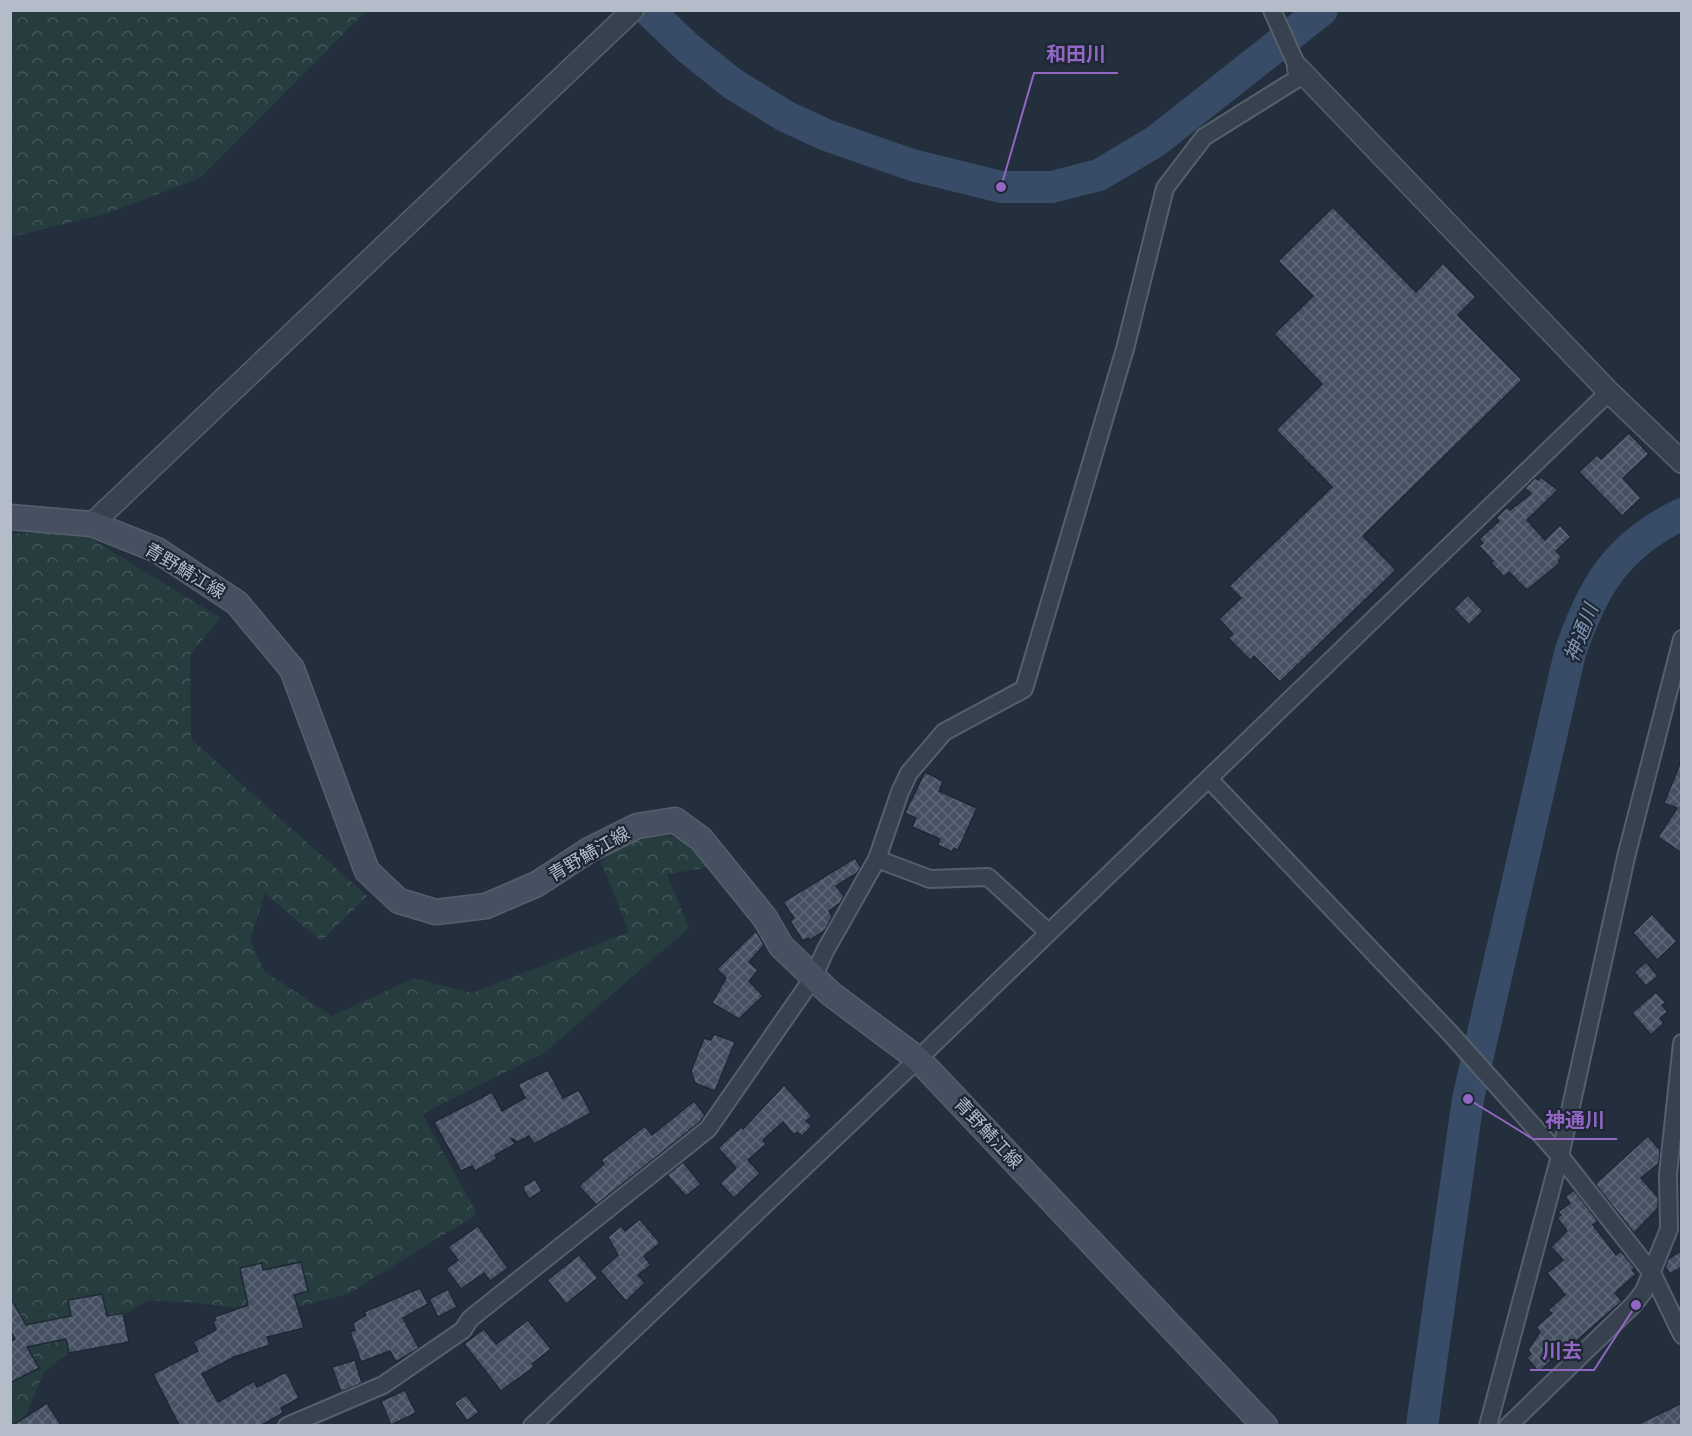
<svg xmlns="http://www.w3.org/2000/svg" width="1692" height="1436" viewBox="0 0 1692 1436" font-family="'Fira Sans Condensed','Noto Sans JP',sans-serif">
  <defs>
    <pattern id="forest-crowns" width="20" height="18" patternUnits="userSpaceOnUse" patternTransform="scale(1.5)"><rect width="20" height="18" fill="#263c3f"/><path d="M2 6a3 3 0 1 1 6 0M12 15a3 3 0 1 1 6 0" fill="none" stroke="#435659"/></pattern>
    <pattern id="building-cross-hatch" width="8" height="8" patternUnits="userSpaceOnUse" patternTransform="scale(1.5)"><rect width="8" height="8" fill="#455162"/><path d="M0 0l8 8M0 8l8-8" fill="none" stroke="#5d6877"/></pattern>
  </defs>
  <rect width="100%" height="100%" fill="#242f3e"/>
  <g fill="url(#forest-crowns)">
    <polygon points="10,11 11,10 366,11 200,178 105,214 11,237"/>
    <polygon points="81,532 220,618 190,655 191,739 367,896 321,941 265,893 250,940 264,971 332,1016 414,978 472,993 629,932 601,862 632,834 682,837 711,867 667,874 689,928 544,1053 422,1114 477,1214 348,1294 273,1313 198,1303 149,1300 98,1329 44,1372 22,1426 10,1425 10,534"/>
  </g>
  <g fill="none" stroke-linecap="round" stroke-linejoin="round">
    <g stroke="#394c67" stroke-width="32">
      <polyline points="648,10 688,48 733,84 785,116 826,135 912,165 1001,187 1052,187 1099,175 1156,141 1322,10"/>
      <path d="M1422 1426 1468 1099 1570 653C1593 586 1616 546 1682 514"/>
    </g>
  </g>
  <g fill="url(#building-cross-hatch)" stroke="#1f2835" stroke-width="1.5">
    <polygon points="1333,207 1416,292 1443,263 1476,297 1458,315 1522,380 1363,536 1396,570 1280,682 1254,656 1250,660 1228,638 1233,634 1219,619 1241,598 1229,586 1332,487 1276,430 1322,384 1274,334 1313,296 1278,261"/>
    <polygon points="1629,433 1649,454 1623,478 1641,498 1622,516 1579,472 1597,455 1601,459"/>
    <polygon points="1541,477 1558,490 1527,520 1545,540 1560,525 1571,537 1556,551 1562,557 1558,561 1560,563 1527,590 1509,572 1504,577 1491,563 1493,561 1479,546 1483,543 1479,539 1499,521 1496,518 1507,507 1510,510 1531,494 1525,488 1535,478 1538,480"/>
    <polygon points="1468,595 1483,611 1469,625 1454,609"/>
    <polygon points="1682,759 1682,853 1658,837 1677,808 1664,803"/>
    <polygon points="925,772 943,781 939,791 977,808 958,850 954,848 952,852 938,845 940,839 912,827 916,818 905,813"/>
    <polygon points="855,858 861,867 857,873 836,886 844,896 840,903 829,911 832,917 825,930 810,940 808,938 803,941 790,921 794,918 783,902"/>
    <polygon points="1652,914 1677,941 1657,960 1633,933"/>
    <polygon points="756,931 764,945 749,962 758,970 749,981 763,996 739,1019 712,1003 726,978 717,969"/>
    <polygon points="1646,962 1658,976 1646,986 1634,972"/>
    <polygon points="1656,992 1666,1003 1662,1005 1668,1012 1660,1018 1664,1023 1651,1035 1632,1013"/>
    <polygon points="714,1034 735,1042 715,1091 695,1083 691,1071 704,1038 711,1040"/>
    <polygon points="548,1070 563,1098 579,1090 591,1113 534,1144 529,1136 518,1142 511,1138 515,1144 495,1155 497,1159 475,1171 472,1166 461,1171 434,1122 492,1092 502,1111 525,1098 518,1084"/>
    <polygon points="784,1085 812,1116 806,1121 812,1126 802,1136 797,1132 794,1135 783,1122 763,1140 766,1144 748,1160 760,1173 734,1198 720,1183 736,1168 718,1148 741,1127 743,1129"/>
    <polygon points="694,1101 705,1115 700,1122 596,1205 579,1186 604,1164 601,1160 645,1126 652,1135"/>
    <polygon points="1648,1136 1660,1150 1659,1163 1641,1178 1658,1197 1658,1208 1634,1233 1595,1184"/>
    <polygon points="683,1162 701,1184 686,1196 667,1175"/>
    <polygon points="535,1179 542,1191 529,1199 522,1187"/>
    <polygon points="1574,1190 1598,1221 1593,1225 1616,1255 1621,1251 1635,1268 1632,1270 1636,1274 1615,1293 1622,1301 1576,1341 1574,1339 1539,1372 1527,1358 1531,1354 1528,1350 1540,1332 1536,1327 1552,1313 1548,1310 1565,1295 1547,1273 1563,1260 1551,1247 1567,1231 1557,1218 1561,1215 1558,1212 1570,1203 1565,1197"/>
    <polygon points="640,1219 660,1243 644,1256 651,1265 638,1275 645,1283 626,1301 600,1271 618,1255 608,1237 621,1226 625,1231"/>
    <polygon points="478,1226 508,1268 490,1281 484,1273 461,1289 446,1269 458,1260 448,1247"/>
    <polygon points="1682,1250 1682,1267 1670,1274 1665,1267 1668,1259"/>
    <polygon points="579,1255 598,1278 566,1304 547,1280"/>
    <polygon points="301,1262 308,1291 294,1295 304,1328 267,1337 270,1345 234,1357 202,1374 218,1402 254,1381 257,1387 286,1372 299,1398 281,1408 283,1413 262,1425 179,1425 153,1374 198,1351 193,1342 216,1330 213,1322 216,1320 214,1317 248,1305 240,1268 262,1263 263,1270"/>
    <polygon points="420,1288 428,1304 403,1318 419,1348 396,1362 390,1351 361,1362 350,1332 355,1330 353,1323 366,1315 364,1312"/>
    <polygon points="448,1289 457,1307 438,1317 429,1299"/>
    <polygon points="102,1294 107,1316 123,1313 129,1342 69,1353 66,1339 27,1347 39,1368 10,1383 10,1342 15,1339 10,1330 10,1297 26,1325 71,1316 68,1300"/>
    <polygon points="528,1320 551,1349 532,1364 534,1367 501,1391 464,1344 484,1329 496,1344"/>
    <polygon points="355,1360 362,1383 341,1392 332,1367"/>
    <polygon points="405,1390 416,1413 391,1425 381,1401"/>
    <polygon points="466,1395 479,1412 467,1421 454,1403"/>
    <polygon points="47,1403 61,1425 13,1425"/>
    <polygon points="1682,1403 1682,1425 1636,1425"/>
  </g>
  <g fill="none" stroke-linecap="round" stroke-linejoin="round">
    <defs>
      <g id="minor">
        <polyline points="1272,10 1298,68"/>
        <polyline points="1209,779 1450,1033 1560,1156 1652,1273 1682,1335"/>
        <polyline points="877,859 930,879 988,877 1048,932"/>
        <polyline points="287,1426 383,1385 463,1330 470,1319 708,1129 813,978 825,951 877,859 900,792 909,773 944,732 1024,689 1125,349 1165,188 1204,137 1303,75"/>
        <polyline points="532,1426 918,1059 1609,392"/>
        <polyline points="1488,1426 1560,1156 1627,853 1682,639"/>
        <polyline points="1508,1426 1634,1304 1644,1291 1669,1229 1668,1174 1682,1043"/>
      </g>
      <g id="tertiary">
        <polyline points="1298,68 1609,392 1682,462"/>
        <polyline points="92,524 633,10"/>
      </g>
      <polyline id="secondary" points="10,517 92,524 157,550 237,603 292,669 367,871 399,901 436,912 486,906 537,884 589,850 637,826 675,820 701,839 765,918 781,946 831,994 918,1059 1265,1426"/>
    </defs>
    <use href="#minor" stroke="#565f6c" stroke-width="20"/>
    <use href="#tertiary" stroke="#565f6c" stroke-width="24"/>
    <use href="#secondary" stroke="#565f6c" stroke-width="27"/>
    <use href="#minor" stroke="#38414e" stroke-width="16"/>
    <use href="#tertiary" stroke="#38414e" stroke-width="21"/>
    <use href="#secondary" stroke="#465061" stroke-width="24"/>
  </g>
  <g text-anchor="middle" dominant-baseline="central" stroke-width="4.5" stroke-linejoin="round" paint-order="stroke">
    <g font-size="18" fill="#b4bcc9" stroke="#1d2633">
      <text transform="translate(185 571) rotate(31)">青野鯖江線</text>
      <text transform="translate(589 854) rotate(-30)">青野鯖江線</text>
      <text transform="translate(988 1133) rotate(47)">青野鯖江線</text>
    </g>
    <g font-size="20" font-style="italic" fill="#7c92b1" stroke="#1d2633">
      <text transform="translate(1581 633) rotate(-69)">神通川</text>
    </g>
  </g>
  <path fill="none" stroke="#9266c3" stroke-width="2" d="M1001 187L1034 73H1118M1468 1099L1533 1139H1617M1636 1305L1594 1370H1530"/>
  <g fill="#9266c3" stroke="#1d2633" stroke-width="2">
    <circle cx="1001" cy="187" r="6"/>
    <circle cx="1468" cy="1099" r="6"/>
    <circle cx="1636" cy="1305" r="6"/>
  </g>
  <g font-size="20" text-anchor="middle" font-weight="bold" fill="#9266c3" stroke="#1d2633" stroke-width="4.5" stroke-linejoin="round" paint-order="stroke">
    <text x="1076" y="61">和田川</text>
    <text x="1575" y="1127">神通川</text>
    <text x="1562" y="1358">川去</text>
  </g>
  <rect width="1692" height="1436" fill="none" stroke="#b4bcc9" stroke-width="24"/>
</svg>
